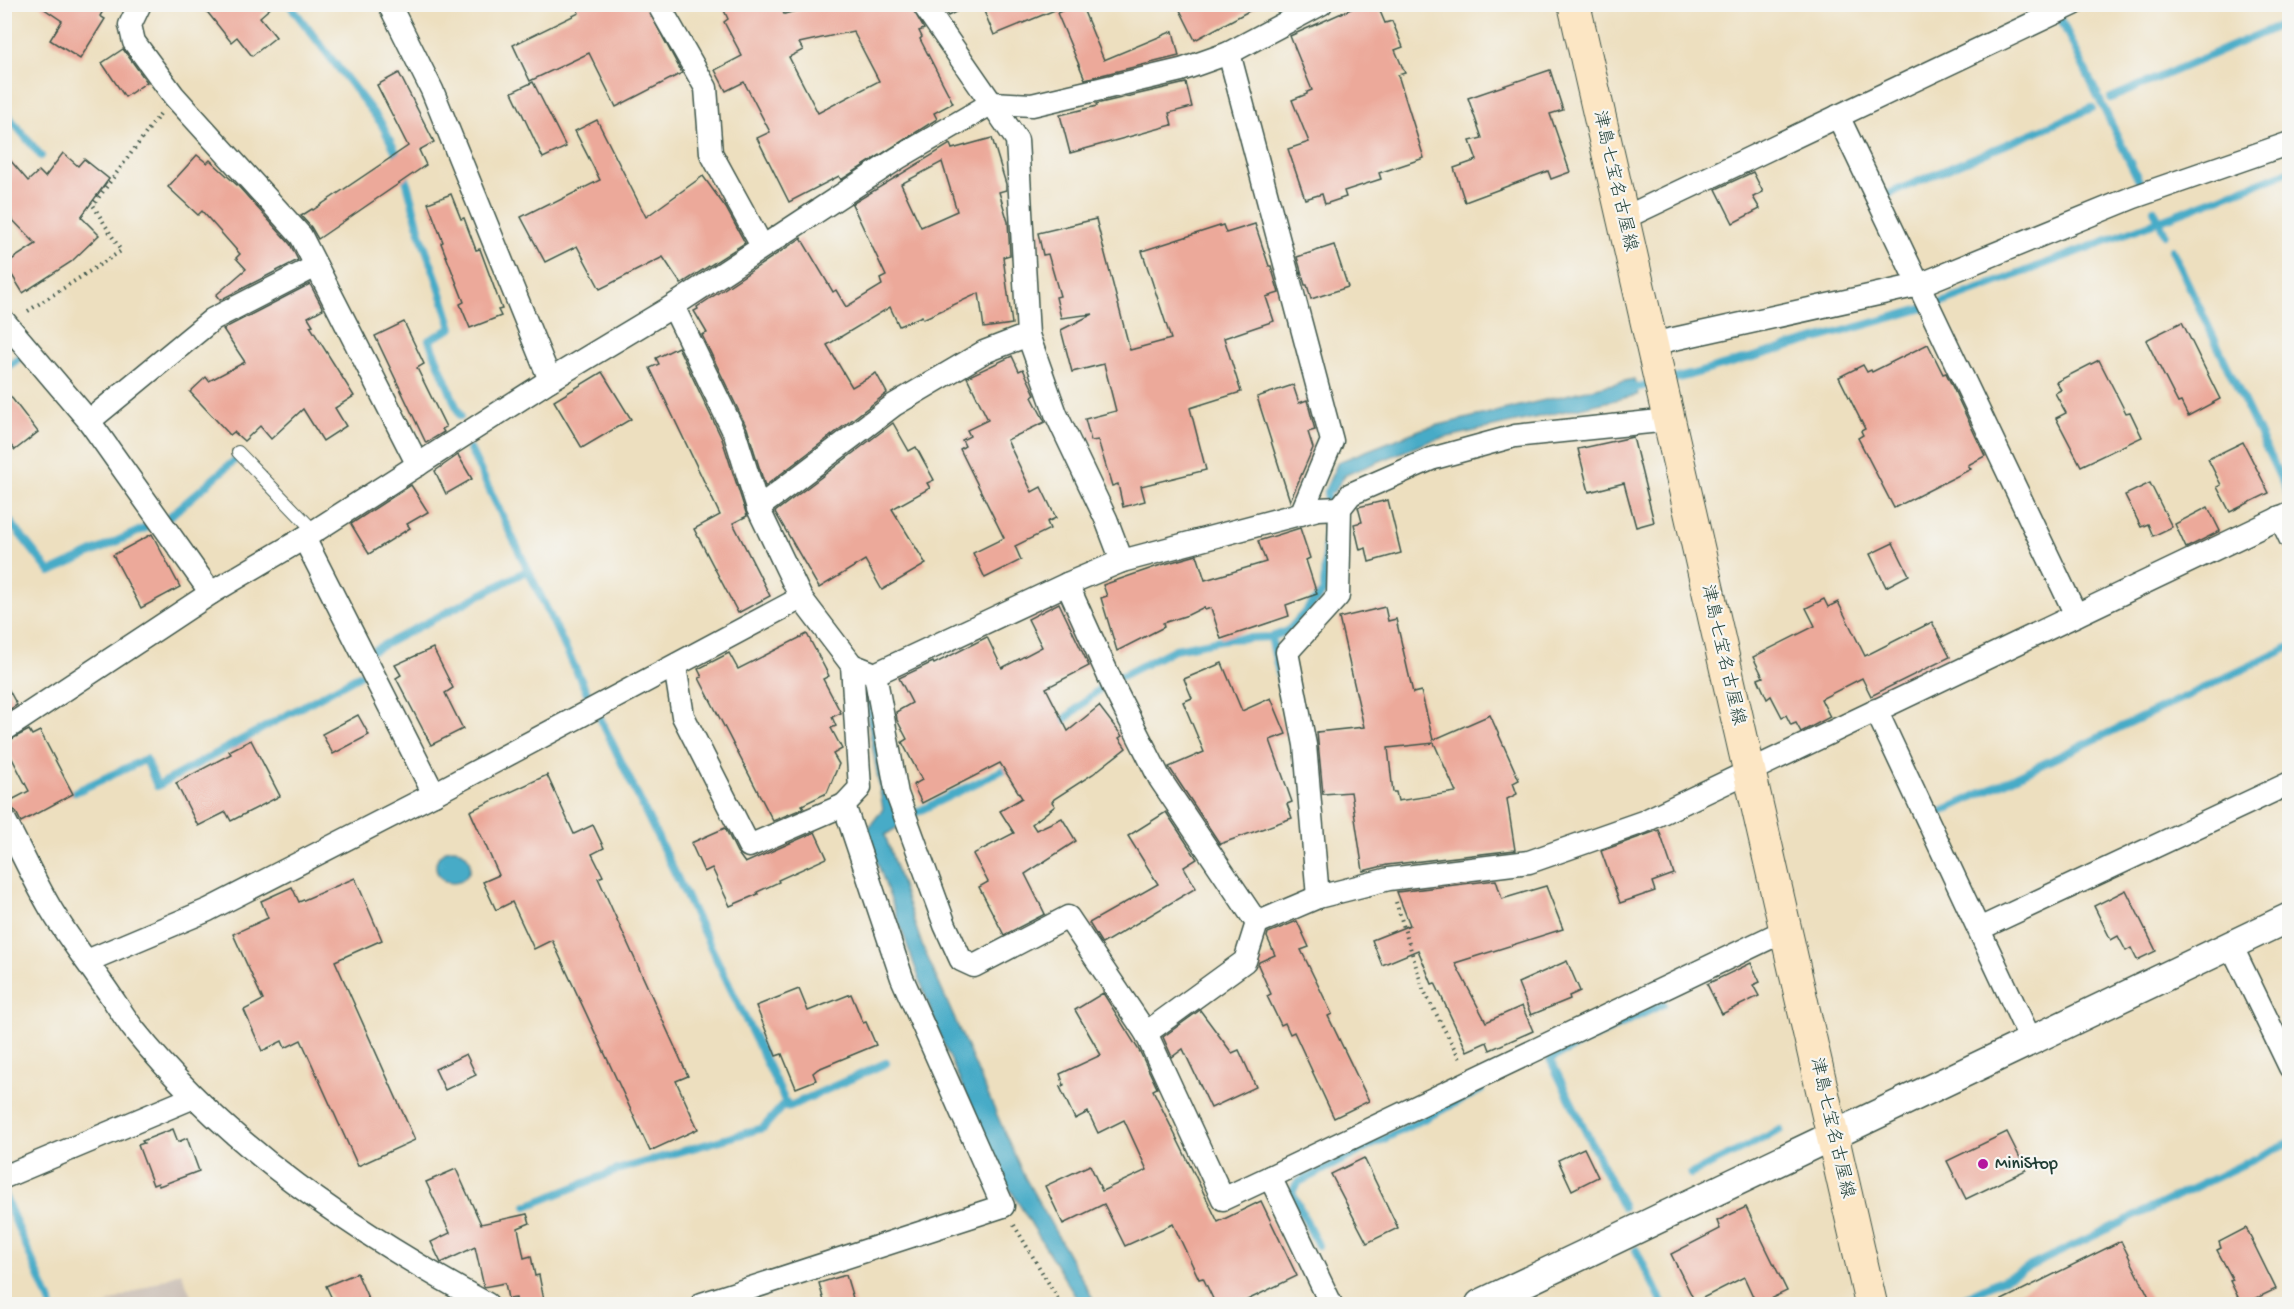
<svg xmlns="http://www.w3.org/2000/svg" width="2294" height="1309" viewBox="0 0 2294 1309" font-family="'Gochi Hand','Klee One',sans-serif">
  <rect width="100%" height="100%" fill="#f6f6f2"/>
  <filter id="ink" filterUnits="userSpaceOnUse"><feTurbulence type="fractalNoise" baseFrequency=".0167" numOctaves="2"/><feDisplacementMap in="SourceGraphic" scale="12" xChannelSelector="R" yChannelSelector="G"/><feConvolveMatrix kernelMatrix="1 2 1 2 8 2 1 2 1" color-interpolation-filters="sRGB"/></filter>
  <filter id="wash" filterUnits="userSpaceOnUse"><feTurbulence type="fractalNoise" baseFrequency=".008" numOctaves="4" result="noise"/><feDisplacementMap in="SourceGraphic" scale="24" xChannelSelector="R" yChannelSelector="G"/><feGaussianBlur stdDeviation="1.35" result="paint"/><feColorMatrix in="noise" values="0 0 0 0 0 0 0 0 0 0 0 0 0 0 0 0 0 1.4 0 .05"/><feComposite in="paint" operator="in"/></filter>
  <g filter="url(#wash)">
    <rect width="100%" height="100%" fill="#eddfbf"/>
    <polygon fill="#cdc2b9" points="181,1272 195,1304 105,1304"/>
    <g fill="#47abc7" stroke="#33747e" stroke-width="1.5">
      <polygon points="1634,379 1638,395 1430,441 1345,475 1333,493 1324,492 1338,462 1422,429"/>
      <polygon points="869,688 901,825 885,835 922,945 1023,1174 1096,1304 1080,1304 1005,1181 940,1036 866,831 883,809 863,690"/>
      <circle cx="453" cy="866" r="17"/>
    </g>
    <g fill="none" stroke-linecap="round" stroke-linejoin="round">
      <g stroke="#47abc7" stroke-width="8">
        <polyline points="289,4 381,123 402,164 421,236 436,277 452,328 429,340 460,416"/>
        <polyline points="2061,20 2141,185"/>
        <polyline points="4,32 7,34 4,37"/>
        <polyline points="2111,98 2290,21"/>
        <polyline points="4,111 41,156"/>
        <polyline points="1886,195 2092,108"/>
        <polyline points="2154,210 2165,234"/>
        <polyline points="2172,250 2290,498"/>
        <polyline points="4,370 19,358"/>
        <polyline points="1627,390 1690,375 1942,303 2290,171"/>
        <polyline points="470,449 588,695"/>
        <polyline points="4,514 50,572 152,525"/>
        <polyline points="169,517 234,461"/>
        <polyline points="1271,637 1284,695"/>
        <polyline points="374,650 528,570"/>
        <polyline points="600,718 788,1107 886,1063"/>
        <polyline points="1056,727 1104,685 1175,649 1226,639 1271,637 1288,631 1324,591 1327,492 1333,483"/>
        <polyline points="75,792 146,759 157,786 360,675"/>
        <polyline points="913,814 1005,769 1011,763"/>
        <polyline points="1937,814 2290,647"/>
        <polyline points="1691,1174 1780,1130"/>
        <polyline points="4,1195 51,1304"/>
        <polyline points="527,1206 620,1169 763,1128 786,1102"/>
        <polyline points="1623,1207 1550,1059 1663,1004"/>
        <polyline points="1318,1245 1292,1192 1297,1183 1481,1090"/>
        <polyline points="1636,1250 1663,1304"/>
        <polyline points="1951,1304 2290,1142"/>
      </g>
    </g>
    <g id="blocks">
      <g fill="#eca99a" fill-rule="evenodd">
        <polygon points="37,4 107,4 100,16 105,19 80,59 50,40 62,21"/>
        <polygon points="201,4 275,4 260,17 276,37 252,56 237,37 231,42"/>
        <polygon points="575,4 645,4 682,73 616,107 589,53 530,81 513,45 579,13"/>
        <path d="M721 4H779L784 14 822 4H910L924 29 919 31 922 37 920 39 953 103 934 113 937 119 841 180 839 176 789 202 757 138 770 132 744 82 726 91 715 70 742 56 724 22 728 19ZM853 31 879 81 818 113 789 57 803 50 799 43Z"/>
        <polygon points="940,4 971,4 948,16"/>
        <polygon points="981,4 1067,4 1067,5 994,35"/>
        <polygon points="1077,4 1081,4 1104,60 1173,31 1179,56 1085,79 1057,13"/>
        <polygon points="1177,4 1262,4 1195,40"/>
        <polygon points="1362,4 1377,4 1385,23 1392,21 1403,47 1395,50 1405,73 1398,75 1424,158 1379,173 1381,179 1344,191 1346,197 1325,204 1322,194 1305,199 1288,149 1309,142 1292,100 1307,94 1307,92 1312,90 1290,36"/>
        <polygon points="123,49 147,82 125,97 102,63"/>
        <polygon points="1550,70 1563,110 1550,114 1570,172 1551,179 1548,171 1465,202 1454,168 1477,160 1470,141 1482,138 1468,98"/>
        <polygon points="399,73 434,142 419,150 426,165 318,239 311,227 301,216 312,209 313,210 408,146 377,85"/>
        <polygon points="533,82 566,147 543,158 512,92"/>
        <polygon points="1186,83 1192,107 1169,113 1172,125 1070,153 1060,115 1097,106 1096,104"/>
        <polygon points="597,120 646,217 703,176 726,208 745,243 681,284 663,257 600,289 577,246 545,262 521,217 549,203 550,205 600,180 575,131"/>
        <path d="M992 138 1006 184V190L999 192 1008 222 1010 255 1003 257 1012 324 984 328 979 293 923 319 922 316 899 326 890 307 827 345 852 387 876 373 887 393 765 486 747 428 702 335 707 333 694 311 698 309 697 307 801 238 833 292 836 290 846 307 882 285 880 279 886 276 852 204 950 144 952 149ZM942 162 957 211 921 227 901 184Z"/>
        <polygon points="4,153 28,181 39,171 45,177 63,153 78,166 84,159 109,179 81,217 99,235 71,262 23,293 5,264 36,244 4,211"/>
        <polygon points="197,155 207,163 210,160 238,186 290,244 298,260 220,300 216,295 246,269 236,258 240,254 202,211 198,215 168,187"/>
        <polygon points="1753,172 1763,192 1753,197 1760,209 1733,223 1716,189"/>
        <polygon points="451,194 461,219 464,218 476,250 480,249 502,309 498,310 501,316 470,328 460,304 464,302 441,243 443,242 428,203"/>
        <polygon points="1096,219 1130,350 1171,339 1142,251 1223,225 1226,233 1255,224 1269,266 1271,266 1279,293 1266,297 1274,321 1224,338 1241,392 1190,408 1206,470 1141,486 1145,501 1123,507 1118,484 1112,486 1098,440 1091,441 1085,419 1116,411 1104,364 1072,372 1061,330 1093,314 1061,318 1056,297 1060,296 1048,254 1043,255 1038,233"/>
        <polygon points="1334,245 1348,287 1311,299 1307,285 1305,285 1297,257"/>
        <polygon points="310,284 323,309 308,317 313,325 310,326 354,396 335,408 346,426 323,441 303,409 271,439 260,426 244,441 234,432 230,435 190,392 206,377 209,381 245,362 223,329"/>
        <polygon points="404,322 424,364 417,368 446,427 442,429 444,432 426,443 375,336"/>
        <polygon points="2182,322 2220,399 2188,416 2181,402 2178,403 2146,340"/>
        <polygon points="1928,344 1943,374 1946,373 1985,456 1968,465 1971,469 1894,508 1858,438 1863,435 1861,431 1865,429 1839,377 1863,365 1867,372 1871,370 1872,372"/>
        <polygon points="678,347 722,439 747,516 733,523 770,596 738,613 694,529 720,515 650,368 659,364 656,358"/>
        <polygon points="1012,356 1019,371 1023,369 1034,392 1035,395 1032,397 1045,422 1007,440 1032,492 1041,487 1056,518 1047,522 1050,529 1015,546 1021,560 985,578 973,553 1004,538 960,449 965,446 962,440 970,436 967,430 988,420 967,377"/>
        <polygon points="2099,360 2126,413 2130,412 2142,437 2081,466 2056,418 2066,413 2055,393 2061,390 2056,382"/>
        <polygon points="602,372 631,419 582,448 554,401"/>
        <polygon points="1293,385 1299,403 1307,400 1315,430 1308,432 1313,448 1290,501 1257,397"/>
        <polygon points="4,388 38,432 15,450 4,438"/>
        <polygon points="893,423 909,451 916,447 934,480 927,483 930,488 892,509 926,564 882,590 865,560 819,588 775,512"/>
        <polygon points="1633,437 1654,522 1636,527 1624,483 1589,492 1578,449"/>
        <polygon points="2243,442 2269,493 2230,512 2217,487 2221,485 2208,459"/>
        <polygon points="458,455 472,479 446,494 435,471"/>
        <polygon points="2150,483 2172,527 2153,536 2148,524 2141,527 2125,495"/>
        <polygon points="411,485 428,512 407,524 410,528 369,554 351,524"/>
        <polygon points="1388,500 1401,553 1369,562 1366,548 1360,550 1354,524 1362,522 1358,507"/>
        <polygon points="2208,507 2220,531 2186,548 2175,524"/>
        <polygon points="1300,528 1310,558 1306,560 1317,594 1286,605 1289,616 1221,639 1211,608 1205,610 1204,607 1188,615 1163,623 1164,627 1117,651 1101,598 1107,596 1103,585 1161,565 1197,555 1205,580 1266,562 1258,541"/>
        <polygon points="152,534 180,587 141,608 113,555"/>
        <polygon points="1893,543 1909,575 1886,587 1870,554"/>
        <polygon points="1824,599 1828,607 1838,602 1865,656 1932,622 1950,657 1871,696 1862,678 1821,699 1830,717 1801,732 1796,723 1791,725 1786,715 1782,717 1771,696 1767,699 1758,679 1763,677 1753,657 1815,626 1806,608"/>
        <polygon points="1059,603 1089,666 1046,688 1068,731 1099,706 1122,736 1119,738 1126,748 1093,774 1054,799 1052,802 1055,806 1032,824 1036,830 1062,818 1076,841 1025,874 1045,914 1004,935 979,887 988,882 973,854 1014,833 1000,811 1022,798 1000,763 922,803 913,785 922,780 902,742 907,739 897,720 896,712 912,703 899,678 933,662 934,664 987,637 1002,668 1042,647 1028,619"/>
        <path d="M1385 607 1388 621 1396 619 1413 693 1421 691 1433 740 1490 715 1519 780 1513 783 1517 794 1507 799 1515 850 1387 865 1363 871 1351 792 1323 794 1317 732 1364 727 1339 618ZM1434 743 1456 792 1398 801 1396 792H1393L1388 748Z"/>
        <polygon points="807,634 829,676 823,679 841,713 832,717 836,726 831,728 842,749 833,754 839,764 827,793 802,805 804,808 773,821 699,678 702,677 698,669 729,653 738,669"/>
        <polygon points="433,648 453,688 445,693 463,729 431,745 396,678 401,675 395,665"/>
        <polygon points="1222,663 1242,711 1271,698 1286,734 1270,740 1292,802 1287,804 1292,818 1220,844 1169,767 1204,752 1183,702 1192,698 1184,679"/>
        <polygon points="4,681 17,705 4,713"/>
        <polygon points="358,715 369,735 333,754 322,734"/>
        <polygon points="29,730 32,735 40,731 73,794 21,822 16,812 11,807 4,806 4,804 29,791 4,743"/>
        <polygon points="251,740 280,796 231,821 226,812 198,826 176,783 231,754 229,751"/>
        <polygon points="547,775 574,834 593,825 604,848 592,854 603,876 598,878 688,1076 676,1081 698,1129 650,1151 552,940 534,949 512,902 496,910 483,882 499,875 470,811"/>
        <polygon points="1166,812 1197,859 1184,867 1196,888 1102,944 1089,923 1158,884 1128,836"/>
        <polygon points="725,828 737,852 745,863 815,832 827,858 778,880 779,882 757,892 758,894 730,906 712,868 704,872 691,843"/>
        <polygon points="1659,830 1674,874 1652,882 1655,891 1620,903 1601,851"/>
        <polygon points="355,878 382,940 335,961 415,1140 358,1166 301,1040 285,1048 282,1041 262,1051 244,1010 263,1000 233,934 268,918 261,901 292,887 299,902"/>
        <polygon points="1496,880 1502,899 1546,886 1563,929 1455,963 1486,1022 1522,1006 1533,1031 1490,1050 1487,1042 1467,1051 1435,983 1432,984 1418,950 1382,965 1372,940 1410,925 1397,892"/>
        <polygon points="2126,890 2156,951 2137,960 2131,948 2126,951 2118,936 2111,940 2094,906"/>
        <polygon points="1297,921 1309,947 1301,950 1332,1014 1328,1016 1369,1101 1334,1118 1294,1032 1290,1034 1285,1023 1281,1025 1267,996 1271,994 1258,965 1259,962 1275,955 1267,937 1268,933"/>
        <polygon points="1567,961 1580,991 1569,996 1570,999 1531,1015 1518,983"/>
        <polygon points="1751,963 1760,982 1753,985 1759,996 1722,1014 1707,984"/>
        <polygon points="799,989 808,1011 851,994 863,1023 866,1022 876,1045 818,1069 813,1073 816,1080 796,1088 782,1054 776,1056 756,1006"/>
        <polygon points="1103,993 1140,1052 1157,1088 1153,1090 1218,1222 1261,1201 1297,1276 1237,1305 1216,1305 1203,1278 1199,1279 1173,1224 1125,1246 1104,1204 1063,1224 1045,1186 1090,1165 1102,1191 1147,1170 1124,1120 1098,1133 1088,1112 1075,1119 1060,1087 1064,1085 1060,1074 1101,1055 1075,1010"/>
        <polygon points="1200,1010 1232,1053 1239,1050 1256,1087 1211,1108 1183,1049 1172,1057 1163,1037"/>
        <polygon points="466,1054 476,1075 445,1090 435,1069"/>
        <polygon points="173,1129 178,1142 187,1138 199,1171 159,1186 158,1183 153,1185 138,1145 144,1143 142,1141"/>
        <polygon points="2007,1132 2026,1170 1966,1199 1947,1161"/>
        <polygon points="1584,1148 1598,1177 1572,1190 1558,1160"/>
        <polygon points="1364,1158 1398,1228 1367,1243 1331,1174"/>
        <polygon points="456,1169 481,1224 527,1214 530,1223 518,1228 524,1258 531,1256 535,1276 539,1275 545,1305 517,1305 516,1298 508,1299 505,1283 484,1287 475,1247 441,1263 431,1242 450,1233 426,1182"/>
        <polygon points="1746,1207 1787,1291 1757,1305 1744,1277 1695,1302 1671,1254 1720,1229 1717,1221"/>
        <polygon points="2246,1228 2276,1289 2242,1305 2230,1281 2233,1280 2217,1250 2221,1248 2219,1242"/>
        <polygon points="2121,1241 2153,1305 1992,1305"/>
        <polygon points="357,1273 371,1305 335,1305 326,1286"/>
        <polygon points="846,1275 855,1305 825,1305 819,1283"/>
      </g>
    </g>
  </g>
  <g filter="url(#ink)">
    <use href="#blocks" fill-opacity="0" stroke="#3e5549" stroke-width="1.5"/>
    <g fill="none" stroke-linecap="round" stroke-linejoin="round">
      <defs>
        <polyline id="service" points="238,452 314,531"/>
        <g id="minor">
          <polyline points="140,4 130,25 134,42 174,96 301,236 418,465"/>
          <polyline points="389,4 432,90 550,380"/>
          <polyline points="658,4 706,88 711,153 762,246"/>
          <polyline points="923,4 1017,140 1028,335 1056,414 1106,519 1122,561"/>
          <polyline points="1229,53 1332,441 1301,514"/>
          <polyline points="1838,116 2076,615"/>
          <polyline points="1622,219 2074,4"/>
          <polyline points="673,306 735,434 758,508 801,598"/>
          <polyline points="4,321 89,421 211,593"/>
          <polyline points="1651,344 1919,285 2134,197 2290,143"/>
          <polyline points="1669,420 1515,436 1431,459 1351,494 1340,508 1338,596 1287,652 1305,745 1318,897 1389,879 1529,862 1643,822 2290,513"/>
          <polyline points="89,421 213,319 316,266"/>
          <polyline points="758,508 894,405 984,352 1028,335"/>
          <polyline points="2280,517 2290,538"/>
          <polyline points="304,538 434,794"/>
          <polyline points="1067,584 1115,690 1160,779 1257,923"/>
          <polyline points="675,666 683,716 749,846 844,805"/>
          <polyline points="875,674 897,794 945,925 961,960 974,966 1068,917 1146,1033 1223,1199 1270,1177"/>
          <polyline points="1876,710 2031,1041"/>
          <polyline points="4,730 211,593 304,538 550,380 673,306 898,158 992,103 1032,105 1181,70 1229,53 1321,4"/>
          <path d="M4 819C19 847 32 876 48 904 63 931 84 957 101 982 113 998 123 1016 135 1031 230 1149 355 1232 487 1304"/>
          <polyline points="1979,929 2290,783"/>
          <polyline points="2231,945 2290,1067"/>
          <polyline points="87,961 208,910 434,794 801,598 852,665 875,674 1067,584 1122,561 1318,509 1340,508"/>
          <polyline points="1146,1033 1245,961 1257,923 1318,897"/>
          <polyline points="4,1177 194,1097"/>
          <polyline points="702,1304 1003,1206 902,978 844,805 860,788 852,665"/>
          <polyline points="1331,1304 1270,1177 1786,930"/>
        </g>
        <polyline id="tertiary" points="1480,1304 2290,917"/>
        <polyline id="secondary" points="1574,4 1871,1304"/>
      </defs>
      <use href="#service" stroke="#3e5549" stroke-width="14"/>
      <use href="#minor" stroke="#3e5549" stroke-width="25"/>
      <use href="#tertiary" stroke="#3e5549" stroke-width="31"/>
      <use href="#secondary" stroke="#3e5549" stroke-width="34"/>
      <g stroke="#3e5549" stroke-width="4" stroke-dasharray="1.5 4.5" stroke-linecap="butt">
        <polyline points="28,311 121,251 93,205 160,114"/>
        <polyline points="1396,902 1423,989 1460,1059"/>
        <polyline points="1014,1225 1061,1304"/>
      </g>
      <use href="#service" stroke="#fff" stroke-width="12"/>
      <use href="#minor" stroke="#fff" stroke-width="22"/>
      <use href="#tertiary" stroke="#fff" stroke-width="28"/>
      <use href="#secondary" stroke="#fce6c4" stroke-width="32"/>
    </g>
  </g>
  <circle fill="#b5179e" stroke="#f6f6f2" stroke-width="2" cx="1983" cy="1164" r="6"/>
  <g text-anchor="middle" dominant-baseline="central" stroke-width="4.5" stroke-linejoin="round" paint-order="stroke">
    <g font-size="18" fill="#1f3d34" stroke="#f6f6f2">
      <text transform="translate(1614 181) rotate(77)">津島七宝名古屋線</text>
      <text transform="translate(1722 655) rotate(77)">津島七宝名古屋線</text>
      <text transform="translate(1831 1128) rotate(77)">津島七宝名古屋線</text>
    </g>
    <g font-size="18" fill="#1f3d34" stroke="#f6f6f2" text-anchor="start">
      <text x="1995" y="1164">MiniStop</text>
    </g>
  </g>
  <rect width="2294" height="1309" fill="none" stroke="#f6f6f2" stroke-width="24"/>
</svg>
